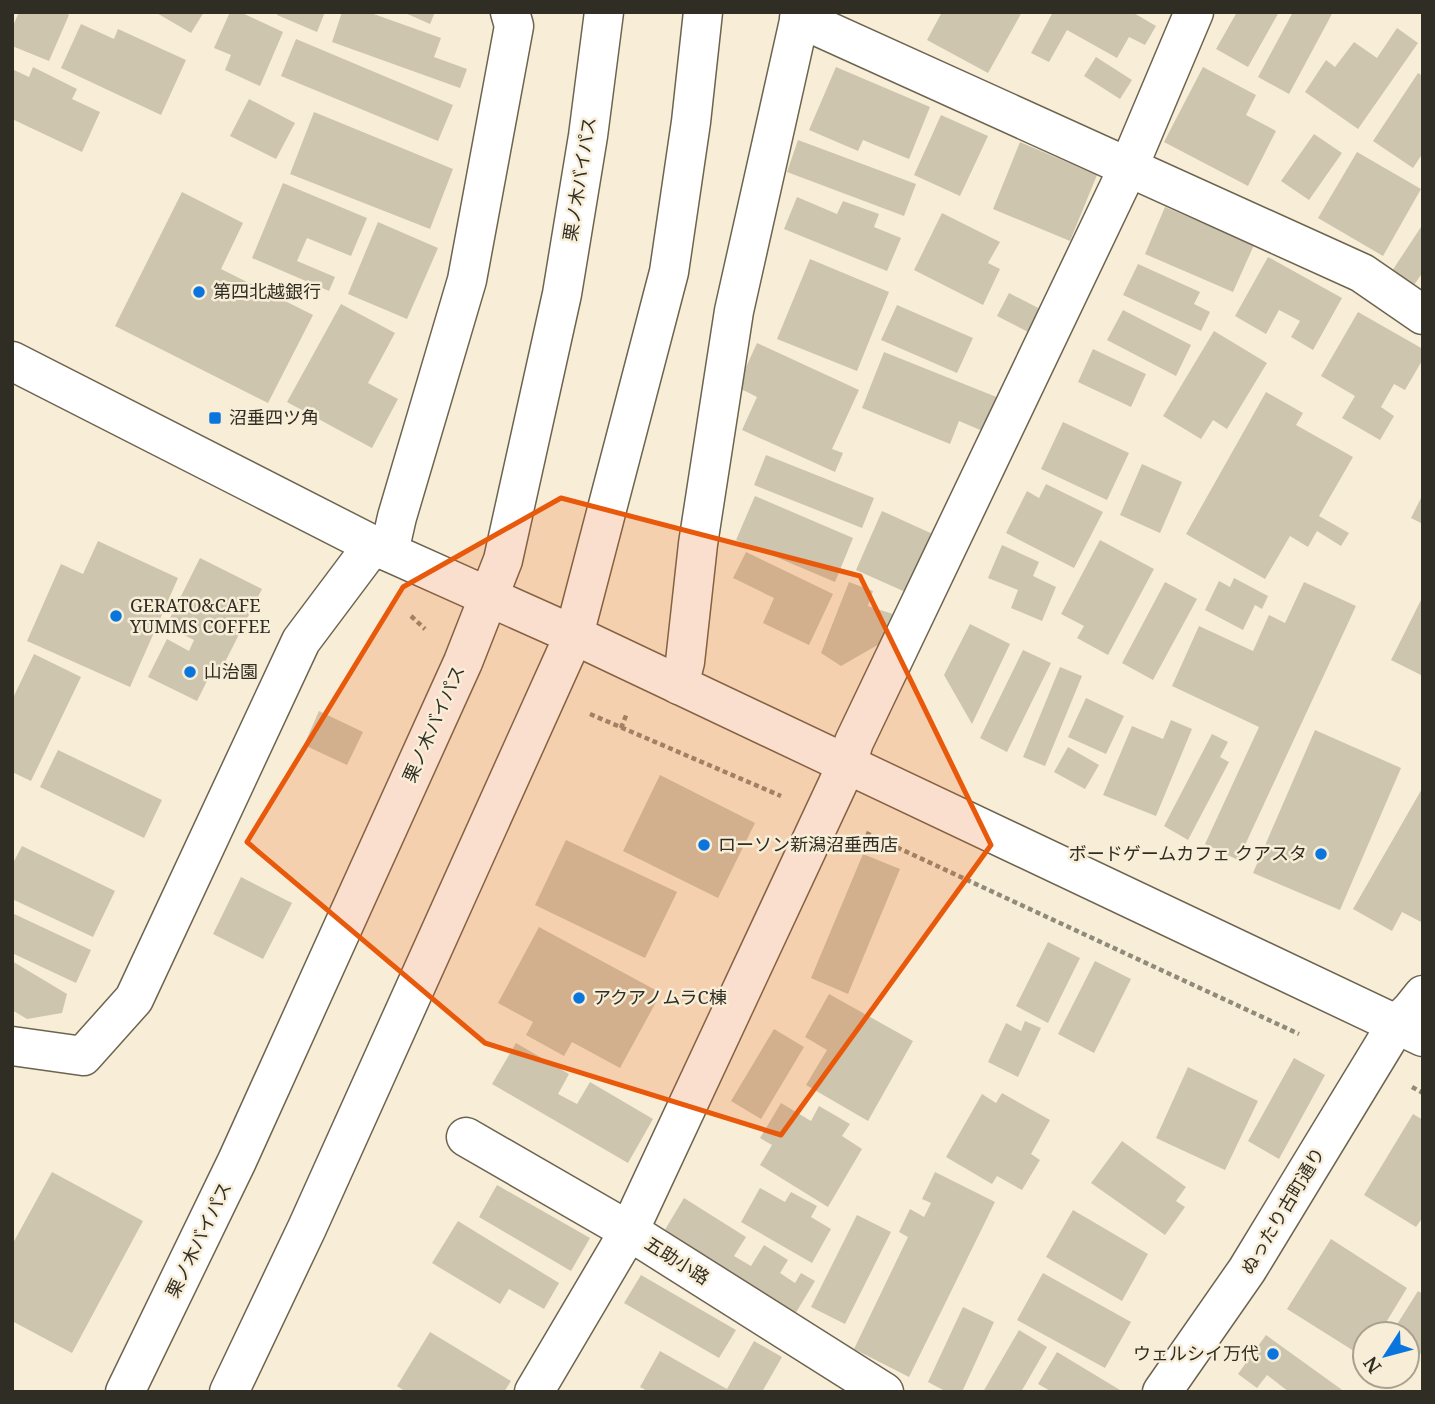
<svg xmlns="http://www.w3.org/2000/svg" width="1435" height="1404" viewBox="0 0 1435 1404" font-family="'Noto Serif','Noto Sans JP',serif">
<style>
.building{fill:#cec5ae}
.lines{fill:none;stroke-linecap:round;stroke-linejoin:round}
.street-casing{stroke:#6d6450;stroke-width:41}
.secondary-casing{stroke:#6d6450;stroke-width:41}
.path{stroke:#908a7a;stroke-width:4.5;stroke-dasharray:5 3.5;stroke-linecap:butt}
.street{stroke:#fff;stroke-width:38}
.secondary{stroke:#fff;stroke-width:38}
.marked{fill:#e8590c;fill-opacity:0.2;stroke:#e8590c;stroke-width:5;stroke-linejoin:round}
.poi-dot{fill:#0975dd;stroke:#f8eed7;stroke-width:2.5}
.labels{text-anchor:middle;stroke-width:5;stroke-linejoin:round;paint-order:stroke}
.street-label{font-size:18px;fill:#302d24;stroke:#f8eed7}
.poi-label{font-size:18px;fill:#302d24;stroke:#f8eed7;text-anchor:start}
</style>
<rect width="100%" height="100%" fill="#f8eed7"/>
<!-- building -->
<path class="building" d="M19,12h45l5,3 -20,46 -37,-15v-18z
M155,12h49l-13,21z
M230,12h10l43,20 -23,54 -35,-16 6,-15 -17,-7z
M278,12h47l-8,20 -40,-17z
M342,12h26l73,26 -7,19 33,12 -7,19 -128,-46z
M403,12h32l-5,12z
M942,12h80l-34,61 -61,-33z
M1053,12h79l24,14 -11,19 -16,-8 -12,21 -50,-28 -18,32 -18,-9z
M1237,12h42l-31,55 -32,-18z
M1293,12h40l-44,82 -31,-17z
M81,24l33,15 4,-10 68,31 -25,55 -100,-47z
M1397,28l21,15 -60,86 -53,-37 21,-32 9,7 19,-25 23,16z
M296,39l157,66 -15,36 -157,-65z
M1096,57l36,23 -12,19 -36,-23z
M33,67l44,22 -5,10 28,13 -18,40 -70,-33v-50l17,8z
M836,67l94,40 -21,52 -46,-19 -5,11 -49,-21z
M1203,67l53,28 -10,20 30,16 -28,55 -84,-44z
M1418,73l5,3v77l-10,15 -40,-27z
M249,99l46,24 -19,36 -46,-23z
M314,112l139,57 -23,60 -140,-55z
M941,115l47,21 -28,60 -46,-21z
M1314,134l28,19 -33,47 -28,-19z
M798,140l118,44 -12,32 -117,-44z
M1020,142l77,33 -27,66 -77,-32z
M1357,152l64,37 -38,67 -65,-38z
M283,183l84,35 -16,38 -44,-18 -10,23 38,16 -6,14 -77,-33z
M182,192l61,31 -22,46 92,46 -45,88 -153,-77z
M797,197l40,17 6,-13 36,13 -5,13 27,11 -14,33 -103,-42z
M1165,207l89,38 -21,47 -88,-38z
M942,213l58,29 -12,21 12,6 -17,36 -69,-35z
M378,222l60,26 -31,71 -59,-25z
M1423,224v48l-9,13 -22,-14z
M1268,257l74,41 -29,52 -22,-13 9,-16 -21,-11 -13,24 -31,-18z
M810,259l79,33 -32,79 -80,-32z
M1138,264l62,28 -6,12 16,8 -9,19 -78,-36z
M1009,293l35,18 -12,23 -35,-18z
M341,304l54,29 -27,50 30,16 -26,49 -85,-46z
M897,305l76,33 -16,35 -76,-33z
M1123,310l68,35 -15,31 -69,-36z
M1358,312l65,37v10l-18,31 -11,-6 -13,23 13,9 -14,24 -38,-22 13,-22 -34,-20z
M1214,331l53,32 -40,66 -14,-9 -12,19 -38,-23z
M757,343l102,47 -27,59 11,4 -8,19 -93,-42 15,-33 -20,-10z
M1093,349l53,25 -15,33 -53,-25z
M884,352l115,46 -14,34 -26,-11 -9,23 -88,-36z
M1266,392l37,21 -7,12 57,32 -34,59 30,17 -8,13 -24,-15 -9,16 -18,-11 -25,43 -79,-45z
M1063,422l66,31 -22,47 -66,-31z
M766,455l108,43 -12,30 -108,-43z
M1142,464l40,18 -22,51 -40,-18z
M1046,484l57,28 -29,56 -68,-35 21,-42 12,7z
M1423,494v30l-12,-6z
M755,496l98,42 -18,44 -99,-42z
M882,511l53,24 -25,59 -54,-24z
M1100,540l54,29 -46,86 -31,-17 7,-12 -23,-12z
M98,541l80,37 -48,109 -103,-46 34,-77 22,10z
M1002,545l37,17 -6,14 23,11 -14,34 -31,-13 7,-18 -30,-12z
M746,552l87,42 -24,51 -46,-22 11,-25 -41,-20z
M200,558l62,31 -41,81 -7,-3 -17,34 -49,-24 19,-38 22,12 5,-11 -28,-14z
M1234,578l34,18 -6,13 -7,-4 -12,25 -38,-20 14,-29 11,6z
M849,582l24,9 -5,15 28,9 -8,24 -47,27 -20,-13z
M1165,582l32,17 -44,81 -31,-17z
M1304,582l52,24 -118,254 -33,-16 54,-117 -87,-41 27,-60 54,25 16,-36 16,8z
M1423,596v80l-32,-16z
M970,624l40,20 -38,80 -28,-49z
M1023,650l28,13 -44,89 -27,-14z
M34,654l47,23 -50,104 -19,-9v-72z
M1060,667l22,9 -37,90 -22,-9z
M1086,698l38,18 -18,38 -38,-17z
M319,711l44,21 -16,33 -43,-20z
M1171,720l21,9 -36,87 -53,-21 29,-69 31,13z
M1315,730l86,38 -61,142 -87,-37z
M1212,734l16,8 -8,15 9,5 -41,78 -24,-14z
M1068,747l31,18 -14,24 -31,-17z
M58,750l104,50 -18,38 -104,-51z
M660,775l95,48 -37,75 -95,-47z
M1423,787v136l-21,-11 -10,19 -39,-22z
M566,840l111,52 -32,66 -110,-53z
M22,846l93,45 -22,46 -81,-38v-34z
M863,854l37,15 -52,125 -37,-16z
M241,877l51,26 -29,56 -50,-25z
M12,913l79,37 -15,33 -64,-30z
M539,927l122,66 -41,75 -48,-26 -8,14 -38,-21 7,-13 -35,-19z
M1048,942l32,16 -32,65 -32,-17z
M12,961l55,33 -5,19 -35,6 -15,-9z
M1095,961l36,18 -37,74 -36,-19z
M829,994l84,47 -45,80 -62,-36 21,-35 -22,-13z
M1025,1021l16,7 -23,49 -30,-15 18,-39 15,8z
M774,1029l30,18 -43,72 -30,-18z
M516,1043l53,31 -11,20 19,10 13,-22 63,37 -25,44 -136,-79z
M1294,1058l31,17 -46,84 -31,-18z
M1188,1067l70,34 -33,69 -69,-32z
M1002,1093l48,27 -19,34 9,6 -18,30 -25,-14 -5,8 -46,-27 36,-63 14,9z
M781,1103l30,18 8,-15 31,18 -8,12 20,13 -34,58 -68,-42 12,-20 -12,-7z
M1413,1114l10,6v97l-7,10 -52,-32z
M1122,1141l64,46 -10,14 9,6 -20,28 -74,-52z
M52,1172l91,49 -71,132 -60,-32v-76z
M935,1172l60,30 -86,175 -55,-28 54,-112 -9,-5 11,-23 14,8 7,-14 -9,-4z
M497,1185l93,53 -19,33 -92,-54z
M760,1188l25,14 6,-10 26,14 -6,11 20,12 -19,34 -71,-41z
M684,1198l62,39 -12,19 17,10 13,-21 24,15 -8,13 15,10 6,-10 14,8 -20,33 -132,-81z
M1073,1210l75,44 -26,47 -76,-44z
M857,1215l34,17 -46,92 -34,-17z
M458,1221l101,62 -15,26 -35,-20 -9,15 -68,-41z
M1331,1239l76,49 -28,46h-14v24l-78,-49z
M1043,1273l88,49 -26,46 -88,-48z
M641,1275l95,55 -17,28 -95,-55z
M1418,1291l5,3v61l-16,-10v-11h-16z
M963,1307l31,15 -32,70h-15l-19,-10z
M1019,1330l28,17 -26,45h-38z
M430,1332l81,49 -7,11h-98l-9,-6z
M1266,1335l79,57h-56l-22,-17 -10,13 -19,-14z
M754,1341l28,16 -20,35h-113l-9,-5 20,-36 67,38z
M1057,1352l63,38 -1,2h-67l-14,-8z"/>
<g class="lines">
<defs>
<path id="street" d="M799,18l563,255 61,42
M389,552l8,-35 70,-237 47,-254 -4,-14
M679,685l6,-23 13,-118 36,-233 67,-299
M12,1046l71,10 51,-57 167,-358 72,-96
M466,1137l163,94 255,161
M534,1392l95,-161 218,-467 7,-22 275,-576 65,-154
M1162,1392l85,-122 149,-245 15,-15 12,-15"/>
<path id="secondary" d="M12,361l361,184 201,90 849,402
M125,1392l112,-231 226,-499 40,-102 59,-266 26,-158 16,-124
M229,1392l78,-164 267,-593 95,-363 22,-150 12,-110"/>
</defs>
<!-- street casing -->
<use href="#street" class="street-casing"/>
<!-- secondary casing -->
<use href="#secondary" class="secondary-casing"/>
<!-- path -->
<path class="path" d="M411,616l14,13
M590,714l191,82
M621,728l6,-15
M866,833l433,201
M1412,1087l11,6"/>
<!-- street -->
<use href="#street" class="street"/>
<!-- secondary -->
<use href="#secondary" class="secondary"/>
</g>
<!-- marked area -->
<path class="marked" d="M561,498l299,78 131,269 -210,290 -296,-92 -238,-201 156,-255z"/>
<!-- markers -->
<g class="poi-dot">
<circle cx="199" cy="292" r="7"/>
<rect x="208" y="411" width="14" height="14" rx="3.5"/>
<circle cx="116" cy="616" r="7"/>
<circle cx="190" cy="672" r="7"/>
<circle cx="704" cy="845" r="7"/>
<circle cx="1321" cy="854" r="7"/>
<circle cx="579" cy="998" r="7"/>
<circle cx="1273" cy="1354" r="7"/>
</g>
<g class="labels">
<!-- street labels -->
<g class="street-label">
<text transform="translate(580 179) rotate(-81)" y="6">栗ノ木バイパス</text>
<text transform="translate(434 724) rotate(-66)" y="6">栗ノ木バイパス</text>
<text transform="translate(1283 1211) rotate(-59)" y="6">ぬったり古町通り</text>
<text transform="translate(199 1240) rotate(-64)" y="6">栗ノ木バイパス</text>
<text transform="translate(677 1261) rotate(32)" y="6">五助小路</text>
</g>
<!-- poi labels -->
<g class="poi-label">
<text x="213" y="298">第四北越銀行</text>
<text x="229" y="424">沼垂四ツ角</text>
<text x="130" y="612">GERATO&amp;CAFE<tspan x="130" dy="21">YUMMS COFFEE</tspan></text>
<text x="204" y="678">山治園</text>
<text x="718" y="851">ローソン新潟沼垂西店</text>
<text x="1307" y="860" text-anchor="end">ボードゲームカフェ クアスタ</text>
<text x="593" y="1004">アクアノムラC棟</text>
<text x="1259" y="1360" text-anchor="end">ウェルシイ万代</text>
</g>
</g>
<!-- border -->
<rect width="1435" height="1404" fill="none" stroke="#302d24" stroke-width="28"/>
<!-- north arrow -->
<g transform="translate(1386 1355) rotate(234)"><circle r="33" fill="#f8eed7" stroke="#a8a18f" stroke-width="2"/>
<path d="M0-5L12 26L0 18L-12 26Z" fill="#0975dd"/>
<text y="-10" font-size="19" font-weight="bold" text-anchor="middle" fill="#302d24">N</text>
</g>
</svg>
